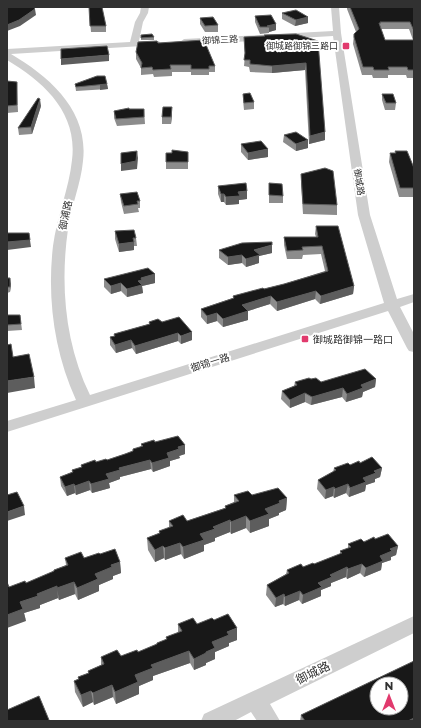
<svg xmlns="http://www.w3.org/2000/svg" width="421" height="728" viewBox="0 0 421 728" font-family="Montserrat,'Noto Sans SC',sans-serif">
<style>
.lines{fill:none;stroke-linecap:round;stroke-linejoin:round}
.minor{fill:#cecece;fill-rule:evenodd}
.wall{fill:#8c8c8c;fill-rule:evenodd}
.shaded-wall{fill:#5d5d5d}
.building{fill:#181818;stroke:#5d5d5d;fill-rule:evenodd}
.poi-dot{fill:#e13a6d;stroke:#fff;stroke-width:1.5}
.labels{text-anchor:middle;stroke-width:4;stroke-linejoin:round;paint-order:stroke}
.far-street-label{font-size:9px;fill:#313131;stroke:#fff}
.far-poi-label{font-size:9px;fill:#313131;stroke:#fff;text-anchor:end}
.street-label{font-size:10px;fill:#313131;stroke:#fff}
.poi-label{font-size:10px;fill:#313131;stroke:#fff;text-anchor:start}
.near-street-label{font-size:12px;fill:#313131;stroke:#fff}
</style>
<rect width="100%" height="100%" fill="#fff"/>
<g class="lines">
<!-- minor -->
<path class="minor" d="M141,7h8l-1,6 -5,9 -4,19h20l1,2 -1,2 -148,9c39,23 78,57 72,107 -2,23 -12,45 -15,68 -8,56 -3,115 22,166l294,-92 -26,-88 -25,-179 -149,9 -4,-3 4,-3 149,-8 -2,-24h8l2,26 29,182 27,84 17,-5v8l-14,5 14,27v18l-5,-1 -2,-3 -19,-37 -381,121v-11l69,-21c-22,-48 -29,-102 -23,-154 4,-30 16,-57 19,-86 6,-47 -28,-78 -65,-100v-11l123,-7 5,-20 5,-9z
M414,616v17l-144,71 10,17h-23l-6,-9 -17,9h-33l3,-7z"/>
</g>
<!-- wall -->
<path class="wall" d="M89,7l13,1 4,18v6h-15z
M347,7h67v71h-7l-1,-3h-18v3h-15l-1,-3h-10l-9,-31 1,-10 2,-2 -9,-23zM381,29h28l4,11h-28z
M282,13l26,4v6l-13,3 -13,-7z
M255,16l21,8v6l-7,2v1l-9,1 -5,-12z
M200,18l18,7v7h-13l-5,-8z
M264,35l54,6 7,99 -16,4 -4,-74 -33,3 -22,-1 -1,-5 -5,-1 1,-11 -1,-18 20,-1z
M154,37v3h-13v-2z
M158,43l57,23v6h-6v3h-18v-3h-19v4l-18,1 -1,-3 -12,1v-7l-5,-9v-7z
M7,81l10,1v7l1,23 -11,1z
M75,84h32l1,5 -32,2z
M243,94l11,8v7l-10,1 -1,-10z
M382,94l14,9 -1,7h-10l-3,-10z
M41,106l-9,28 -13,1 -1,-7z
M129,109h15l1,15 -28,2 -3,-8v-7z
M172,114l-1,10h-9v-7z
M284,135l24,5v8l-12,3 -13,-9z
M241,144l27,13 -20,3 -7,-8z
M395,151l19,17v29h-15l-10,-35 1,-9h5z
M188,152v17h-22v-16z
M301,174l36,31v10l-34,-1 -2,-30z
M269,183l14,13v7h-14z
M218,186l29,13 -8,1v4l-13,1 -2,-3h-3l-3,-8z
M120,194l20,7v7h-2l1,4 -15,2 -3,-12z
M316,226l38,60 -1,8 -33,10 -5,-5 -38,12 -7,-7 -22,7v9l-25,7 -6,-6 -10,3 -6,-7v-8l32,-11v-2l51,-12 41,-13 -4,-17 -18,1 -1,4h-15l-3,-14v-8h32l-1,-3z
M115,231l21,7 1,8h-3v4l-15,2 -4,-13z
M219,250l53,3 -13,3v7l-13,4 -4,-4 -14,2 -9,-7z
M155,274v9l-13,3 1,7 -16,4 -6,-6 -10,3 -7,-7v-8z
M7,278l4,6 -1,8 -3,1z
M7,315h13l2,15 -15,1z
M158,319l34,21 -11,4 -3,-3 -42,13 -4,-6 -16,5 -6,-8v-8l4,-1v-2l35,-10v-2z
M311,379l10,3 55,-3 -1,8 -12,5 -1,5 -16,5 -4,-5 -31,8 -6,-3 -15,6 -9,-9 1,-8 12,-5 1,-4z
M155,442l30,3v9l-6,2 1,2 -10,3v5l-17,6 -2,-3 -31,8v2l-11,4 1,5 -18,5 -2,-3 -14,5 -1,-2 -8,3 -6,-10 -1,-9 12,-5v-2l9,-3v-2l26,-5 18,-6 8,-3v-2l8,-2v-3z
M360,463l22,5 -2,9 -5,2v3l-9,3 -1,6 -16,6 -3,-4 -12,5 -1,-2 -8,3 -8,-10 1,-9 15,-8 1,-4z
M234,495h18l35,3 -1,12 -7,3v2l-10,4v7l-19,7 -4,-5 -15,6 -1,-2 -15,6v3l-11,4v6l-20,8 -3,-5 -16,6 -1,-2 -9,4 -7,-12 -1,-12 12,-5v-2l10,-3v-7h18l38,-13v-2l9,-4z
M375,539l23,7 -2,9 -5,2v3l-9,3 -1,7 -17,7 -4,-4 -13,6 -1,-2 -15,6v3l-10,4v6l-19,8 -3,-4 -14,6 -2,-2 -8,3 -9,-12 1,-10 19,-11 1,-4 27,-6 26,-10v-3l8,-3v-4z
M100,554l20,8 1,11 -8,3v3l-14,6v6l-21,9 -3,-6 -16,6 -1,-2 -18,7v3l-16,5 2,8 -17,-34 17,-4 28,-11v-2l12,-5 -1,-7h19z
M214,620l23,20 -8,3v3l-14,6v7l-9,4v2l-12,5 -4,-7 -37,13v4l-14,6v8l-23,10 -3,-7 -19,8 -1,-3 -10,5 -8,-15 -1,-11 4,-2v-2l10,-4v-2l13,-6v-8l20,-1 17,-4 19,-7v-2l9,-3v-3l12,-4v-9h19z
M414,661v60h-114l1,-6z"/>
<!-- shaded-wall -->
<path class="shaded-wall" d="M35,9l1,6 -16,11 -13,5v-6z
M308,17v6l-13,3 1,-6z
M276,24v6l-7,2v-5l-2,-1z
M109,55v6l-48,4v-6z
M306,63l-1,7 -33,3v-7z
M107,84l1,5 -8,1v-5z
M40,99l1,7 -9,28 -1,-7z
M172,107v7l-1,10v-7z
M325,132v8l-16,4 1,-8z
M308,140v8l-12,3v-7z
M268,149v8l-20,3v-7z
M137,151l1,7 -1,11 -16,2v-7z
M247,191v8l-8,1v4l-13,1v-8l12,-5z
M221,194h3v8h-3z
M29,233l2,14 -24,3v-8z
M134,242v8l-15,2v-8z
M272,245v8l-13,3v7l-13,4v-8l8,-9z
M242,255v8l-14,2v-8z
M155,274v9l-13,3 1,7 -16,4v-8l14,-11z
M10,278l1,6 -1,8z
M121,283v8l-10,3v-8z
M354,286l-1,8 -33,10 1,-8z
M316,291l-1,8 -38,12v-9z
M271,296l-1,8 -22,7v9l-25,7v-8l19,-14z
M217,313v8l-10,3v-8z
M192,332v8l-11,4v-8z
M178,333v8l-42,13 -1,-8z
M131,340l1,8 -16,5 -1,-8z
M34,377l1,11 -28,5v-12z
M376,379l-1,8 -12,5 -1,5 -16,5 1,-8 14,-9z
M343,388l-1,9 -31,8 1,-8z
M305,393v9l-15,6v-8z
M185,445v9l-6,2 1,2 -10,3v5l-17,6 -1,-9 15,-10 11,-6z
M150,460l1,9 -31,8v2l-11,4 1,5 -18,5 -1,-9 15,-10 13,-6z
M382,468l-2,9 -5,2v3l-9,3 -1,6 -16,6 1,-9 13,-10 11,-7z
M89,481l1,9 -14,5 -1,-9z
M74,484l1,9 -8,3 -2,-9z
M348,484l-2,9 -12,5 1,-9z
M334,487l-1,9 -8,3 1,-9z
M287,498l-1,12 -7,3v2l-10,4v7l-19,7v-12l15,-12 14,-8z
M24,506l1,9 -18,6v-9z
M246,516v12l-15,6v-12z
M230,520v12l-15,6v3l-11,4v6l-20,8 -1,-12 17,-13 13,-7z
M180,543l1,11 -16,6v-12z
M163,546l1,12 -9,4v-12z
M398,546l-2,9 -5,2v3l-9,3 -1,7 -17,7 2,-9 14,-12 10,-7z
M120,562l1,11 -8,3v3l-14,6v6l-21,9 -1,-12 18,-14 16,-9z
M362,564l-2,9 -13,6 1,-10z
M347,567l-1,10 -15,6v3l-10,4v6l-19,8 1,-9 15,-12 12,-8z
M74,582l1,12 -16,6 -2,-12z
M57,586l1,12 -18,7v3l-16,5 2,8 -19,7v-13l13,-13 17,-8z
M300,591l-1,9 -14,6v-9z
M284,594l-1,10 -8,3 1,-9z
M237,628v12l-8,3v3l-14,6v7l-9,4v2l-12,5v-11l12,-7 6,-10 15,-10z
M189,651l1,12 -37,13v4l-14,6v8l-23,10 -1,-12 20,-17 16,-10z
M112,685l1,12 -19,8 -1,-12z
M91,691l2,11 -10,5 -2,-12z
M414,718v3h-6z"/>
<!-- building -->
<path class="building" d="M7,7h26l2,2 -16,11 -12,5z
M89,7h13l4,19h-16z
M350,7h64v24l-4,-9h-30l1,1h-2l6,17h29v30h-6l-1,-3h-19l1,3h-15l-1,-3h-10l-9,-30v-3l5,-5z
M296,10l12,7 -12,3 -14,-7z
M271,15l5,9 -9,2 2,1h-9l-5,-11z
M213,17l5,8 -13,1 -5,-8z
M152,34l2,3 -13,1v-3z
M296,34l22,7 7,91 -15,4 -4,-73 -34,3 -22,-2v-4h-6l1,-7 -1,-16 21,-1 -1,-1z
M204,40l11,26h-6v3h-18v-4h-21l1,4 -18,1 -1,-3 -11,1 1,-5 -6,-11 2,-10 19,-1 1,2z
M107,46l2,9 -48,4v-10z
M97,76h8l2,8 -31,3 -1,-3z
M7,81l10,1v23l-10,1z
M250,93l4,9 -10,1 -1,-9z
M382,94h11l3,9h-10z
M38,98l2,1 -9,28 -13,1z
M163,107h9l-1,10h-9z
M129,108v1h15v8l-28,2 -2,-8z
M296,132l12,8 -12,4 -12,-9z
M261,141l7,8 -20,4 -7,-9z
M172,150l16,2v10h-22v-9h6z
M137,151l-1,10 -15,3v-11z
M395,151h12l7,17v20h-14l-10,-35h6z
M325,168l8,3 4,34 -34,-1 -2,-30z
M246,183l1,8 -9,1 2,4 -14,1 -2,-3h-3l-3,-8z
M269,183l13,1 1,12 -14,-1z
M137,192l3,9h-3l1,3 -14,2 -4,-12z
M316,226h22l16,60 -33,10 -5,-5 -39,11 -6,-6 -29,9 6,6 -25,8 -6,-6 -10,3 -6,-7 33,-11 -1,-2 30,-8 1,1 20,-5 44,-13 -6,-25 -20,1 1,3 -16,1 -3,-14h34z
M134,230l2,8h-3l1,4 -15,2 -4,-13z
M7,233h22l1,7 -23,2z
M272,242v3l-18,5 6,5 -14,4 -4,-4 -14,2 -9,-7 23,-7z
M148,268l7,6 -14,4 1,2 -4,1 4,4 -15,4 -6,-6 -10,3 -7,-7z
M7,278h3v9h-3z
M7,315h13l1,9 -14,1z
M179,317l13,15 -11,4 -3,-3 -43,13 -4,-6 -16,5 -5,-8 5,-1 -1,-2 36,-10 -1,-2 9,-3 4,3z
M11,344l2,13 16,-3 5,23 -27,4v-36z
M365,369l11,10 -15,6 2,3 -16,6 -4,-6 -31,9 -7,-4 -15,7 -8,-9 15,-6 -2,-3 14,-4 2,1 5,-1 5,4z
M178,436l7,9 -7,2 1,2 -12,4 2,5 -17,5 -2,-3 -31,8 1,2 -14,4 3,5 -18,5 -2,-3 -14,5 -1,-2 -9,3 -5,-10 13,-5 -1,-2 10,-3 -1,-2 14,-5 1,2 10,-3 1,1 18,-6 8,-3v-2l10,-3 -2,-2 13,-4 1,2z
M372,457l10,11 -8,3 2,2 -13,5 3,4 -16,6 -2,-4 -13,5 -1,-2 -8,3 -8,-10 18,-10 -2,-2 14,-5 2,2 9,-4 1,2z
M278,488l9,10 -8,3 1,2 -15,6 4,5 -19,7 -4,-5 -15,6 -1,-2 -17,7 2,2 -15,5 4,6 -21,7 -3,-4 -15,5 -2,-2 -8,4 -8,-12 13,-5 -1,-2 14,-5 -4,-5 14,-6 4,6 39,-13 -1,-2 14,-5 -5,-6 14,-4 4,4z
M17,492l7,14 -17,6v-17z
M388,534l10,12 -8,3 2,2 -12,5 3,5 -17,7 -4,-4 -14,5 -1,-2 -17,8 2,2 -14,6 4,4 -19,8 -3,-4 -15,6 -1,-3 -8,4 -9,-13 22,-12 -2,-3 14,-6 2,3 10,-4 1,1 28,-11 -2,-2 11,-4 -3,-3 13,-5 3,3 10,-5 1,2z
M115,549l5,13 -9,3 1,2 -17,7 3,5 -21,9 -3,-6 -17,6v-2l-20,8 1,2 -18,6 3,7 -16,6v-33l2,5 16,-6 1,2 28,-12v-1l14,-5 -3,-7 16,-6 3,6 15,-5 1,1z
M228,614l9,14 -10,4 2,3 -17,7 3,6 -9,4v1l-12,6 -5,-8 -38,14 2,3 -18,7 3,7 -23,10 -3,-7 -19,8 -2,-2 -10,4 -7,-14 5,-2 -1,-2 11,-4 -1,-2 16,-7 -3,-7 16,-7 4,6 16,-6 1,2 19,-8v-1l10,-4 -1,-2 16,-6 -4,-7 15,-6 4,6 15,-6 2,2z
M414,661v57l-6,3h-103l-4,-6zM377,684h24v24h-24z
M39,696l10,24 -2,1h-40v-11z"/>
<!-- markers -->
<g class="poi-dot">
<rect x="342" y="42" width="8" height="8" rx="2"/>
<rect x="301" y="335" width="8" height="8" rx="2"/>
</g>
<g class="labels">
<!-- far-street labels -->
<g class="far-street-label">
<text transform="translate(220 40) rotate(-3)" y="3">御锦三路</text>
<text transform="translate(359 182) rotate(81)" y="3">御城路</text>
</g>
<!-- far-poi labels -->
<g class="far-poi-label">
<text x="338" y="49">御城路御锦三路口</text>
</g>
<!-- street labels -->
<g class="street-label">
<text transform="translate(65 215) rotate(-78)" y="4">御浦路</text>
<text transform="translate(210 362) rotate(-17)" y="4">御锦一路</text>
</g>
<!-- poi labels -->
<g class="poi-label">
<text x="313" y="343">御城路御锦一路口</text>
</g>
<!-- near-street labels -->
<g class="near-street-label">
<text transform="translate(313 673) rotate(-26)" y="4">御城路</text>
</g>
</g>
<!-- border -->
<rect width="421" height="728" fill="none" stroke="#313131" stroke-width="16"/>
<!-- north arrow -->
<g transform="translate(389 696)"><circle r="19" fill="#ffffff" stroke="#adadad"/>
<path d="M0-3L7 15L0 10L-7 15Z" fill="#e13a6d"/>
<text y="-6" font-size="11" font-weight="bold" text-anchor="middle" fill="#313131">N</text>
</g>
</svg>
